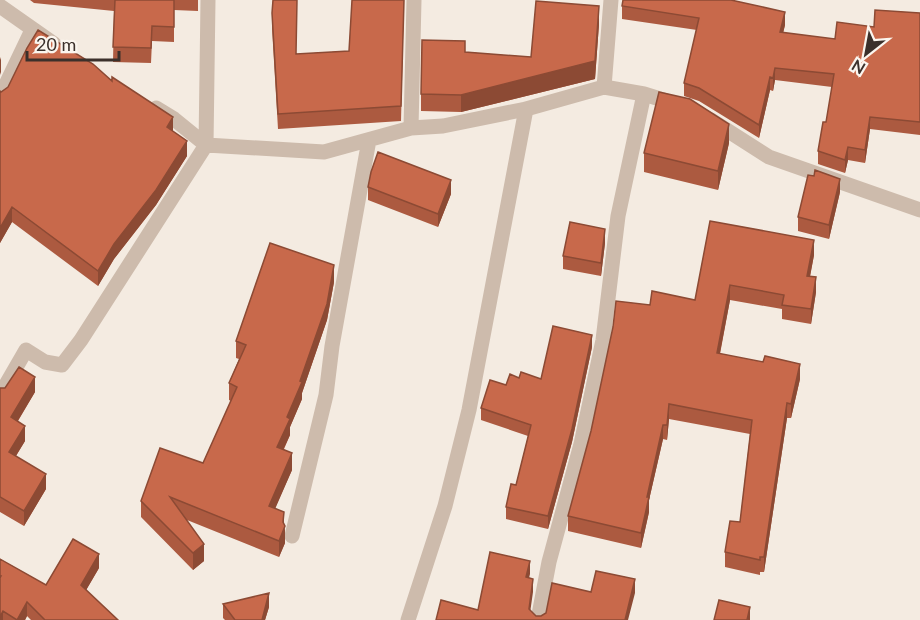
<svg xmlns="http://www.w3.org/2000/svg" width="920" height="620" viewBox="0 0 920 620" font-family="Lato,sans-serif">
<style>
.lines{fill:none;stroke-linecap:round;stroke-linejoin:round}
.street{stroke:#cdbbac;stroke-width:15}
.wall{fill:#ac5a40}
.shaded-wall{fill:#8c4a34}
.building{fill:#c8694b;stroke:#8c4a34;stroke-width:1.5}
</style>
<rect width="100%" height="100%" fill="#f4ebe1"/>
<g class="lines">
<!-- street -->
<path class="street" d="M0,6l54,38
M604,87l7,-87
M0,97l32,-67
M156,108l18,11 32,26 118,7 87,-24 32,-2 83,-17 78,-22 40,7 32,10
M711,120l58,37 151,53
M411,128l3,-128
M0,395l26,-45 19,12 17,3 19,-25 125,-195 2,-145
M292,536l34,-141 6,-49 37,-206
M408,620l37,-114 24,-96 57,-301
M538,620l11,-58 32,-118 22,-104 15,-124 26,-122"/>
</g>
<!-- wall -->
<path class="wall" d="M30,0h168v11l-24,-1v32l-22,-1 -1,22 -38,-1 1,-51 -80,-8z
M273,0l23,54 53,-3 55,-51 -3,121 -123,8 -6,-101z
M622,6l163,19 -2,8 52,6 85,-26v122l-50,-6 -5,34 -17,-3 -3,13 -27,-9v-13l8,-29 6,-35 -57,-7 -2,11 -3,-1 -11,48 -60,-37 -15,-5v-13l13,-53 -75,-11z
M599,24l-4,55 -134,33 -40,-1v-17l44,-42 66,5z
M0,91l173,40 14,25 -31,49 -42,54 -16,27 -86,-64 -12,21z
M729,143l-11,47 -74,-18v-19z
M368,187l83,7 -13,33 -70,-27z
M840,192l-11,47 -31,-8v-14z
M710,221l104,34 -4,22 6,15 -5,32 -29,-5v-10l-52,-9 -10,54 80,25 -9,39h-4l-23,154h-4v3l-35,-8v-15l15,-30 10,-88 -81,-15 -2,21 -4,-1 -14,61v12l-8,36 -73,-17v-15l82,-211 45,-5z
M605,243l-4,33 -38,-7v-13z
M334,282l-7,38 -25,73v6l-12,28v8l-6,14 8,21 -17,38 9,16 1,19 -6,14 -92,-37 17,41 -11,9 -52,-53v-16l62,-38 28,-62 -2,-1v-17l10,-24 -3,-1v-17z
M592,347l-20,95 -24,87 -42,-10v-12l10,-22 12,-49 -47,-16v-12l25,-23 13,-7 22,1z
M0,388l35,4 -17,29 7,20 -9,15 30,33 -22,37 -24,-14z
M0,559l46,26 53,-17 -13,22 32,30h-87l-4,-4 -2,4h-25z
M223,604l46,3 -4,13h-40l-2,-2z"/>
<!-- shaded-wall -->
<path class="shaded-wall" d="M599,6v18l-4,55 -134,33v-17l134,-34z
M785,12v13l-5,20v-13z
M1,57v15l-1,3v-15z
M775,68v12l-2,11v-13z
M770,77v13l-11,48v-13z
M173,117v15l-6,-5z
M870,117v12l-5,34v-13z
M729,124v19l-11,47v-19z
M187,141v15l-31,49 -42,54 -16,27v-15l16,-27z
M848,147v13l-3,13v-13z
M840,179v13l-11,47v-14z
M451,180v14l-13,33v-13z
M12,207v15l-12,21v-15z
M605,229v14l-4,33v-13z
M814,240v15l-7,36v-15z
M334,265v17l-7,38 -25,73v6l-12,28v8l-13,28v-16l10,-30 13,-36z
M816,277v15l-5,32v-15z
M730,285v15l-13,68v-15z
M592,335v12l-20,95 -24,87v-13z
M800,364v15l-9,39v-14z
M35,377v15l-24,40v-15z
M787,403v15l-23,154v-15z
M669,404v15l-2,21v-15z
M663,425v14l-14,61v12l-8,36v-15l6,-36z
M25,426v15l-16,26v-15z
M292,453v17l-23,53v-17z
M46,474v15l-22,37v-15z
M284,512v18l1,-4v17l-6,14v-16z
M204,544v17l-11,9v-17z
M99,554v14l-18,31v-14z
M530,561v13l-4,16v-13z
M533,579v13l-4,28v-11z
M635,579v14l-7,27h-3z
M269,593v14l-4,13h-3z
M27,602v14l-2,4h-8z
M750,607v13h-3z
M3,611v9h-3v-3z"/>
<!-- building -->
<path class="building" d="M115,0h59v27l-22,-1 -1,22 -38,-1z
M273,0h24l-1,54 53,-3 3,-51h52l-3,106 -123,8 -6,-101z
M623,0h108l54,12 -5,20 55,7 2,-17 37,5 1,-17 45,3v109l-50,-5 -5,33 -17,-3 -3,13 -27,-9 5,-29h3l8,-48 -59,-6 -2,10 -3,-1 -11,48 -60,-37 -15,-5 15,-65 -77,-12z
M536,1l63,5 -4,55 -134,34 -40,-1 1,-54 43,1v11l66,5z
M38,30l55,34 19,17v-4l61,40 -6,10 20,14 -31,49 -42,54 -16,27 -86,-64 -12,21v-137l1,1 7,-5 19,-39z
M659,92l31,7 39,25 -11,47 -74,-18z
M378,152l73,28 -13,34 -70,-27 3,-15z
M815,170l25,9 -11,46 -31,-8 10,-42 6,1z
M710,221l104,19 -7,36 9,1 -5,32 -29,-4 2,-10 -54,-10 -13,68 46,9 2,-6 35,8 -9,40 -4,-1 -23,154h-4v3l-35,-8 5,-31 10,1 12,-102 -83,-16 -2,21h-4l-16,72h2l-8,36 -73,-17 23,-85 22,-104 3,-26 34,4 2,-14 43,9z
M570,222l35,7 -4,34 -38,-7z
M270,243l64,22 -7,39 -27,77 2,1 -15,35 3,2 -13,28 15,6 -23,53 15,6 -1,10 2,4 -6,15 -109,-44 34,47 -11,9 -52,-52 19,-53 43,15 34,-76 -8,-4 17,-38 -10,-4z
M553,326l39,9 -20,94 -24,87 -42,-9 5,-23 5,1 15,-60 -50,-17 9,-28 16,5 4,-11 9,4 2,-6 20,7z
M19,367l16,10 -24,40 14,9 -16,26 37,22 -22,37 -24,-14v-109h5z
M73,539l26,15 -18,31 37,35h-73l-18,-18 -10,18 -14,-9 -3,6v-39l1,-2h-1v-17l46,26z
M490,552l40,9 -4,16 7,2 -4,30 7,7h5l5,-3 6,-30 39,9 5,-21 39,8 -10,41h-189l5,-20 37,10z
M269,593l-7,27h-27l-12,-16z
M719,600l31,7 -3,13h-33z"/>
<!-- north arrow -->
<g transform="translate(866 54) rotate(211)" stroke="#fbf5ee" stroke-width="4.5" paint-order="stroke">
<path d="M0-4.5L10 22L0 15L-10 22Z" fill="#3b302b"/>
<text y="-9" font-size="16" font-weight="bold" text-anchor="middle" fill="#3b302b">N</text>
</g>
<!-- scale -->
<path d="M27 51v9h92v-9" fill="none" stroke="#3b302b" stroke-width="3"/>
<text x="36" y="51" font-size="18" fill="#3b302b" stroke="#fbf5ee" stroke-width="4.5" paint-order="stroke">20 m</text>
</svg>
